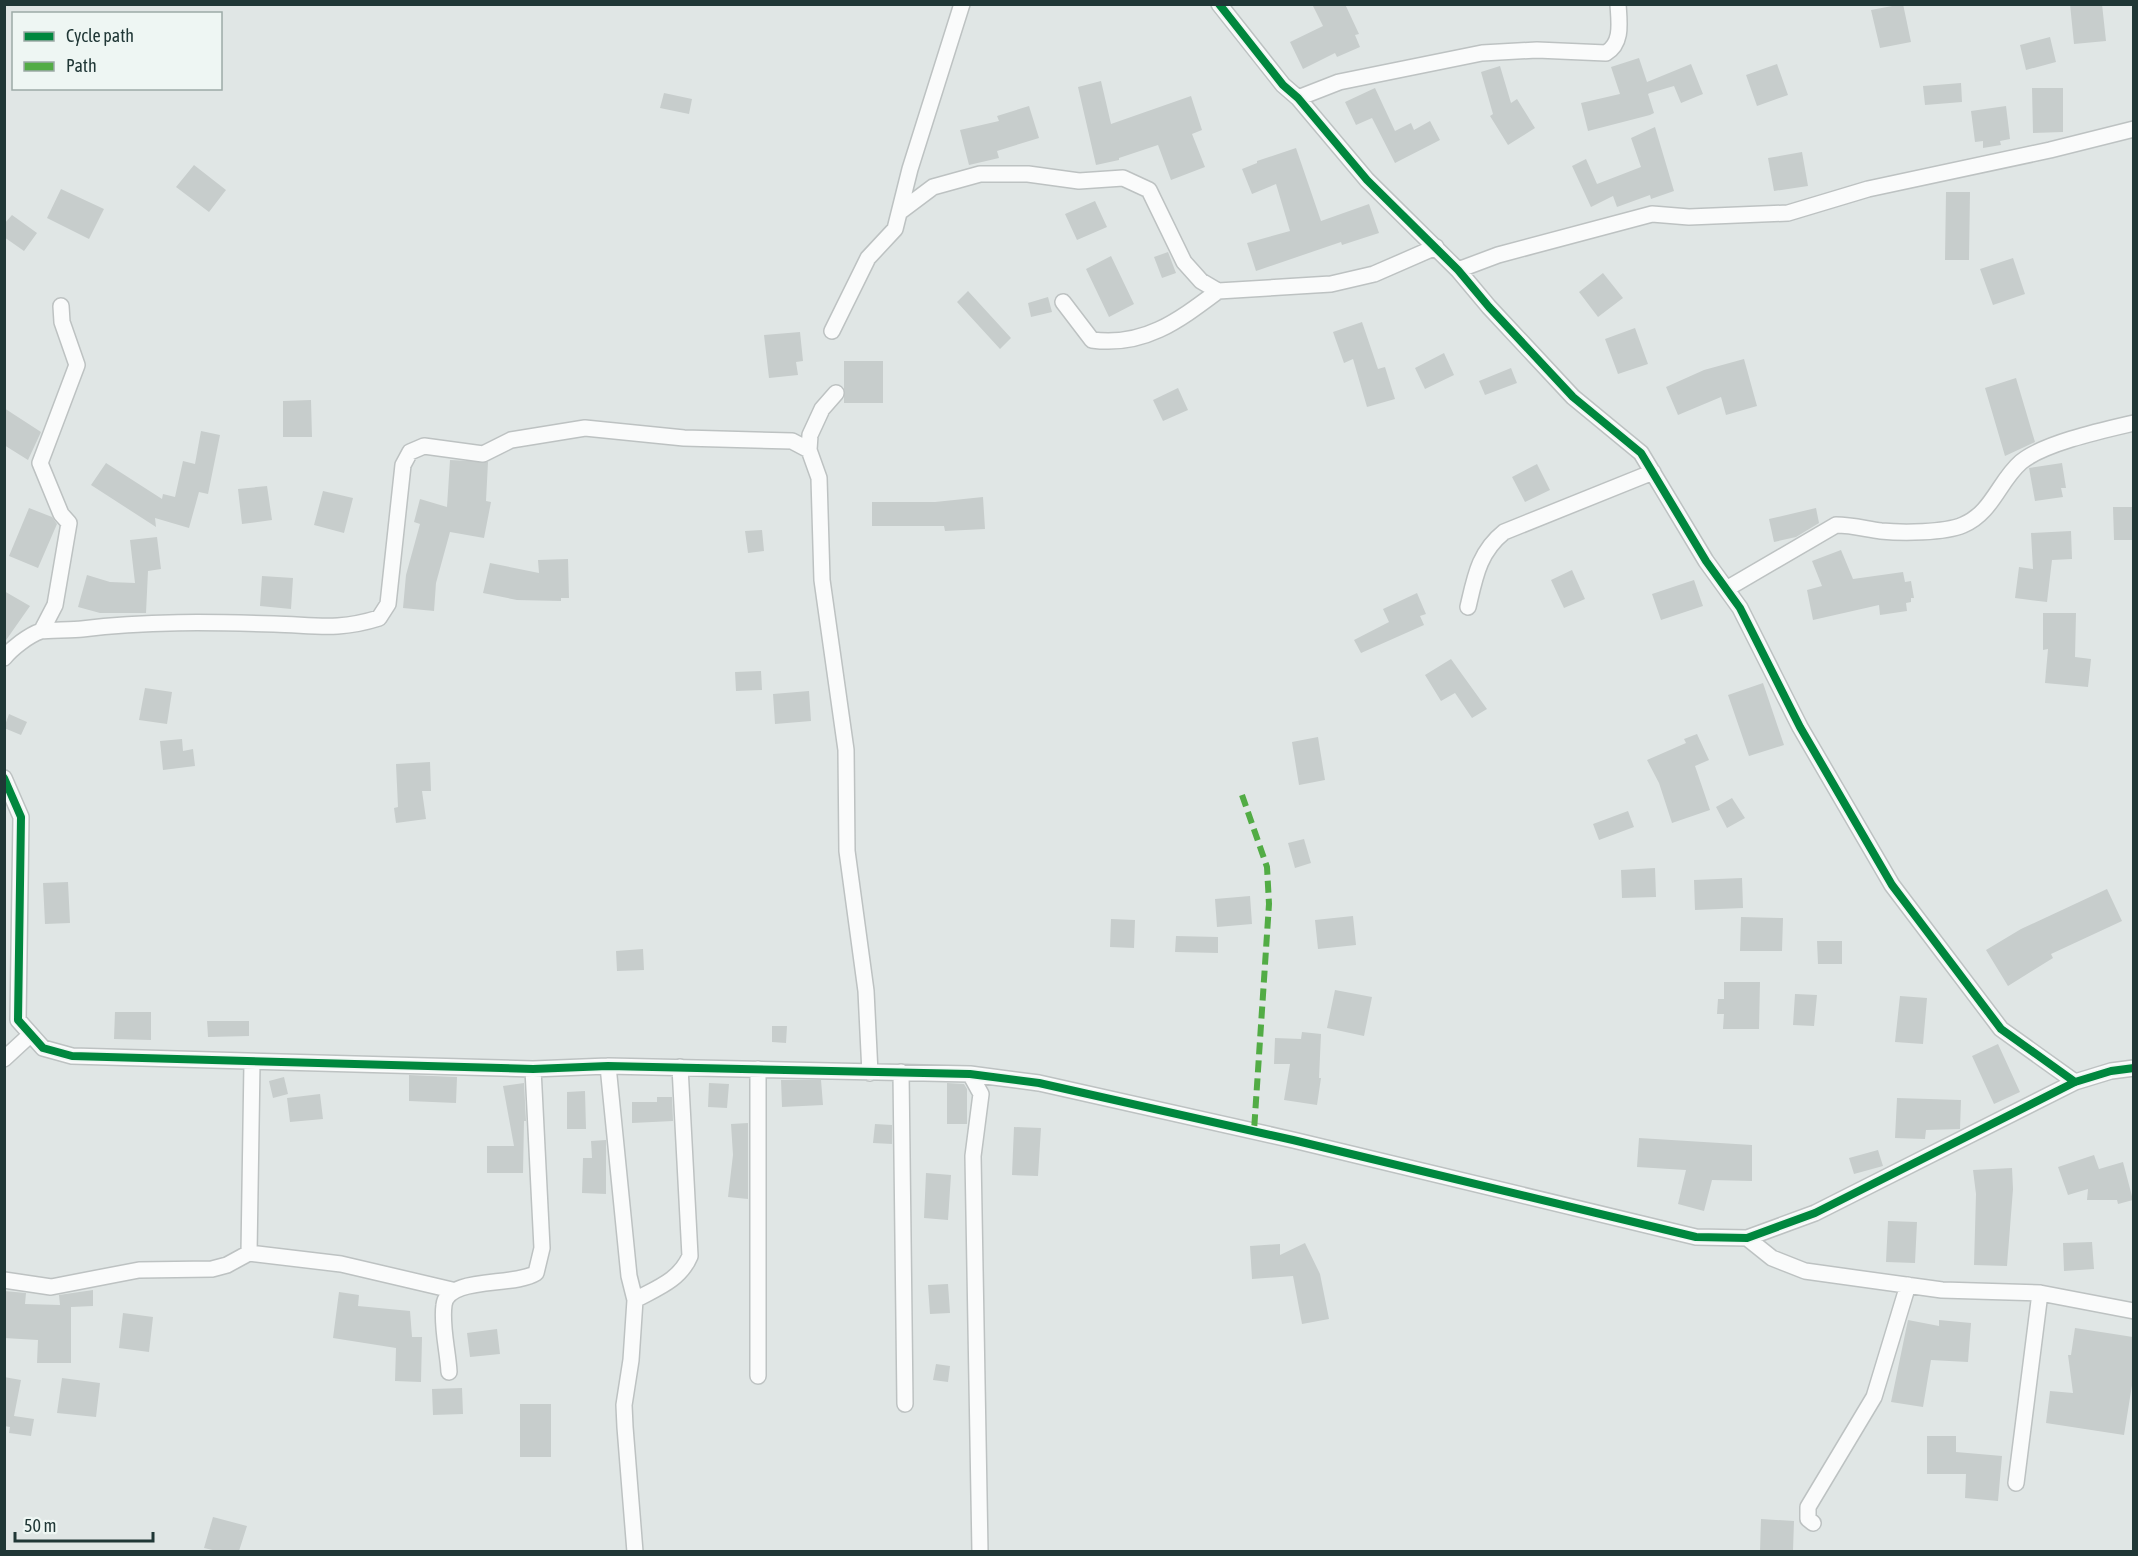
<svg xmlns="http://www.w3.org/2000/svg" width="2138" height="1556" viewBox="0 0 2138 1556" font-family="'Asap Condensed',sans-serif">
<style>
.building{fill:#c7cdcc}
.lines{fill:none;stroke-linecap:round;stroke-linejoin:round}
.minor-casing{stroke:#bdc2c2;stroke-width:18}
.minor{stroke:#fafbfb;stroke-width:15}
.quiet{stroke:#52ac45;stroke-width:6;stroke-dasharray:12 6;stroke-linecap:butt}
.cycleway-casing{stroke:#eef6f3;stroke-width:11}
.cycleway{stroke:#00873e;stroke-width:8}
</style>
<rect width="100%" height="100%" fill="#e0e6e5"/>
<!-- building -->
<path class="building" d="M1312,4h33l14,30 -4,1 5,12 -23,10 -2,-4 -32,16 -13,-27 33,-16z
M1903,4l8,38 -31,6 -9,-38z
M2070,4h32l4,37 -32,3z
M2050,37l6,25 -30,8 -6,-25z
M1639,58l8,24 44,-18 12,30 -22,9 -7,-17 -24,7 -2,1 6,19 -4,2 -62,16 -7,-28 39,-9 -9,-27z
M1777,64l11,31 -31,11 -11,-31z
M1500,66l11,37 6,-4 18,29 -27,17 -18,-29 3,-2 -12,-42z
M1101,81l10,43 80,-28 11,34 -10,4 13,33 -34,13 -13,-35 -39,13v2l-23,5 -18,-78z
M1961,83l1,19 -37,3 -2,-19z
M1375,88l20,43 16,-8 3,7 16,-9 10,19 -45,23 -23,-45 -16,7 -11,-23z
M2032,88h31v44l-30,1z
M664,93l28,6 -3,15 -29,-6z
M1029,106l10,32 -42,13 2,7 -30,7 -9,-35 39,-9 -2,-5z
M2006,106l4,33 -10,2 1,4 -18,3v-7l-8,1 -4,-31z
M1655,127l19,64 -23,8 -1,-4 -33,12 -4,-11 -22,11 -19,-41 14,-7 11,25 44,-17 -10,-29z
M1296,148l25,73 48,-17 10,29 -37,12 -1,-3 -85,29 -9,-28 43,-12 -14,-47 -24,10 -10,-25 15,-6v-2z
M1802,152l6,34 -34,5 -6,-33z
M194,165l32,25 -17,22 -33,-25z
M61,189l43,20 -15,30 -42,-21z
M1946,192h24l-1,68h-24z
M1095,201l12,26 -30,13 -12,-26z
M12,215l25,18 -13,18 -20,-14v-13z
M1168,252l8,21 -14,5 -8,-21z
M1111,256l23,48 -25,13 -23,-48z
M2013,258l12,36 -32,11 -13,-36z
M1603,273l20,25 -25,19 -19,-25z
M968,291l43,47 -11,11 -43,-47z
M1048,297l4,15 -21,5 -3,-14z
M1362,322l16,47 7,-2 10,32 -28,8 -14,-48 -9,4 -11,-31z
M1635,328l13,36 -30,10 -13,-35z
M800,332l3,29 -7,1 2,13 -29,3 -5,-43z
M1444,353l10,22 -29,14 -10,-21z
M1744,359l13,47 -31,9 -5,-18 -43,18 -12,-28 38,-17z
M844,361h39v42h-39z
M1511,368l6,15 -32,12 -6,-14z
M2016,378l19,64 -30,14 -20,-68z
M1178,388l10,22 -25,11 -10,-21z
M311,400l1,37h-29v-36z
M4,408l37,24 -13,28 -24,-15z
M201,431l19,4 -12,59 -9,-2 -10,36 -34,-10 1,9 -65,-42 15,-22 56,36 1,-5 12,3 8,-36 12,3z
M450,460l38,2 -2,39 5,1 -7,36 -34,-6 -14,51 -2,28 -31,-3 3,-33 14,-51 -6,-2 6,-23 27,8z
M2062,463l4,25h-5l2,9 -28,4 -6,-33z
M1537,464l13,26 -25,12 -13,-25z
M267,486l5,34 -30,4 -4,-35z
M323,491l30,7 -9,35 -30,-8z
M983,497l2,32 -40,2 -1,-5h-72v-24h63z
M2113,507h20v33h-19z
M29,508l23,9 5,7 -19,44 -29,-12z
M1816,508l3,15 -23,14 -22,5 -5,-23z
M762,530l2,21 -16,2 -3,-22z
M2071,531l1,28 -20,1 -5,42 -32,-4 4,-31 14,2 -2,-36z
M157,537l4,32 -13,2 -2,42h-46l-22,-6 9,-32 23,7 25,1 -5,-43z
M1841,550l12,29 50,-7 2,10 6,-1 3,17h-3v4l-5,1 1,8 -27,4 -1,-10 -66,15 -6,-30 15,-4 -10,-25z
M568,559l1,39h-8v3l-44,-1 -34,-7 7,-30 49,10 -1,-13z
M1572,570l13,29 -21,9 -13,-28z
M262,576l31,2 -2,31 -31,-3z
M1694,580l9,26 -42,14 -9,-26z
M4,591l26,15 -26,37z
M1417,593l9,21 -6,2 4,9 -63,28 -7,-13 35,-18 -6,-13z
M2043,613h33l-1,44 16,2 -3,28 -43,-4 3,-34 -5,1z
M1451,659l36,50 -15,9 -17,-25 -14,8 -16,-26z
M761,671l1,19 -26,1 -1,-19z
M1763,683l21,62 -35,11 -21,-61z
M145,688l27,4 -5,32 -28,-4z
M809,691l2,30 -36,3 -2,-30z
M9,714l18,8 -6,13 -17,-7z
M1697,734l12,26 -14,6 15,44 -38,13 -13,-40 -12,-23 39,-17 -2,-4z
M1318,737l7,43 -26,5 -7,-43z
M182,739l1,12 10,-2 2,17 -32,4 -3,-29z
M430,762l1,29h-9l4,28 -30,4 -2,-15 4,-1 -2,-43z
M1732,798l13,20 -18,10 -11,-21z
M1628,811l6,16 -35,13 -6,-16z
M1304,839l7,24 -16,5 -7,-25z
M1655,868l1,29 -34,1 -1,-28z
M1742,878l1,30 -48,2 -1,-30z
M68,882l2,41 -25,1 -2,-41z
M2107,889l15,32 -71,33 2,4 -45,28 -22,-36 35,-21z
M1250,896l2,28 -35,3 -2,-28z
M1353,916l3,29 -38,4 -3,-29z
M1741,917l42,1 -1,33h-42z
M1111,919l24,1 -1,28 -24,-1z
M1176,936l42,1v16l-43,-1z
M1817,941h25v23h-24z
M643,949l1,21 -27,1 -1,-20z
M1724,982h36l-1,47h-36l1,-15h-7l1,-15h6z
M1335,990l37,7 -8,39 -37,-8z
M1795,994l22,1 -3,31 -21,-1z
M1900,996l27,2 -4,46 -28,-2z
M115,1012h36v28l-37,-1z
M207,1021h42v15l-41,1z
M772,1026h15l-1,17 -14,-1z
M1302,1032l19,2 -2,44h2l-4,27 -33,-5 6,-36h-16l1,-26 26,1z
M1998,1044l22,48 -26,12 -22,-48z
M409,1075l48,2 -1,26 -47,-2z
M284,1077l4,17 -15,4 -4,-17z
M781,1080h40l2,25 -41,2z
M524,1083l2,38h-2l-1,52h-36v-27h27l-11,-60z
M709,1083l20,1 -2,24 -19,-1z
M947,1083l17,1 3,5v35h-20z
M585,1091l1,38h-19v-37z
M320,1094l3,25 -33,3 -3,-24z
M657,1097h15l1,24 -41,2v-21h25z
M1897,1098l64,2 -1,29 -34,1 -1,9 -30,-1z
M748,1123v76l-20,-2 5,-42 -2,-31z
M875,1124l17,1v19l-19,-1z
M1014,1127l27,1 -3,48 -26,-1z
M1639,1138l113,7v36l-40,-1 -8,31 -26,-7 8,-34 -49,-3z
M606,1140v54l-24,-1 1,-35h9l-1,-17z
M1878,1150l5,16 -29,8 -5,-16z
M2094,1155l5,14 24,-7 10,38 -15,4 -1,-4h-30l1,-11 -20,6 -10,-28z
M2012,1168l1,21 -6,77 -33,-1 2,-71 -3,-24z
M926,1173l25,2 -3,45 -24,-2z
M1888,1221l29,1 -2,41 -29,-1z
M2092,1242l2,27 -30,2 -1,-28z
M1305,1243l15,31 9,45 -27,5 -9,-48 -41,3 -2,-33 30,-2v11z
M948,1284l2,29 -20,1 -2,-29z
M93,1290v16l-22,1v56h-34l1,-23 -34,-2v-47l22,2 -1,11 35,1 -1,-10z
M339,1292l20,3 -1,11 52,5 2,26h10l-1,45 -26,-1 1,-33 -63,-10z
M123,1313l30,4 -4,35 -30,-4z
M1908,1320l31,6v-6l32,3 -3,39 -37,-2 -8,47 -32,-5z
M2075,1328l58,9v42l-9,56 -78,-12 4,-32 23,2 -5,-38h3z
M497,1329l3,25 -30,3 -3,-24z
M936,1364l14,2 -2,16 -15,-2z
M4,1377l17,3 -7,36 20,3 -3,17 -22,-3 1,-6 -6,-1z
M62,1378l38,5 -4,34 -39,-4z
M462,1388l1,26 -30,1 -1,-26z
M520,1404h31v53h-31z
M1927,1436h29v16l46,4 -4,45 -33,-3 1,-24h-39z
M213,1517l34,9 -8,25h-22l-13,-3z
M1761,1519l33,2 -1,30h-33z"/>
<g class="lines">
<defs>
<path id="minor" d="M1219,4l64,81 15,13 69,82 91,90 31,37 84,90 68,56 65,108 34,47 60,119 92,158 109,144 74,53
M1298,98l41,-16 143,-29 55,-3 69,3c17,-10 13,-31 12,-49
M901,211l32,-24 47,-13h48l51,7 44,-3 26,12 35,72 17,19 17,10 113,-7 43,-10 62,-27
M1458,270l40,-15 154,-41 37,3 99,-4 80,-24 182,-39 84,-21
M1063,302l29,38c52,7 86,-19 126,-49
M832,331l36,-73 27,-29 15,-60 52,-165
M836,393l-14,16 -12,26 -1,15 10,28 3,102 24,170 1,101 19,140 4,82
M1728,588l108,-63c16,0 30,4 45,6 21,2 63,2 82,-6 29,-12 36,-44 58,-63 23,-19 83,-32 113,-39
M1468,607c7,-30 11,-55 36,-75l149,-60
M42,630l13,-25 14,-82 -8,-9 -21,-51 37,-98 -15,-43 -1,-16
M4,658c8,-10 25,-23 37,-27 4,-1 33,-1 41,-2 64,-8 128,-7 192,-5 41,1 64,7 105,-6l9,-14 15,-139 7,-13 14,-6 59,8 28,-14 74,-12 99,10 108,3 17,9
M4,778l17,39 -3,203 25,28 29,8 461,13 75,-3 362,8 69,9 254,57 403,97 51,1 68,-25 260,-131 36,-11 23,-3
M4,1059l26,-24
M608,1066l21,210 6,24 -4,60 -7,45 1,22 10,125
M901,1072l4,332
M970,1074l11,20 -8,62 7,396
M1747,1238l25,20 33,13 137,19 98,3 94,18
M249,1253l92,11 111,26
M4,1280l47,7 88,-17 73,-1 15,-4 22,-12 3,-190
M635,1300c22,-12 45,-20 55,-44l-10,-189
M449,1372c-1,-21 -8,-46 -5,-67 3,-29 70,-18 92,-32l6,-25 -9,-179
M758,1376v-307
M2016,1483l24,-190
M1813,1523l-5,-4v-12l66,-110 34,-112"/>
</defs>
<!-- minor casing -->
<use href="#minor" class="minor-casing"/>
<!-- minor -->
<use href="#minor" class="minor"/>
<!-- quiet -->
<path class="quiet" d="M1242,795l25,72 2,37 -15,227"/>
<defs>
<path id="cycleway" d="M1219,4l64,81 15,13 69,82 91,90 31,37 84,90 68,56 65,108 34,47 60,119 92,158 109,144 74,53
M4,778l17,39 -3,203 25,28 29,8 461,13 75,-3 362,8 69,9 254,57 403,97 51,1 68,-25 260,-131 36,-11 23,-3"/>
</defs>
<!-- cycleway casing -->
<use href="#cycleway" class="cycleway-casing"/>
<!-- cycleway -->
<use href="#cycleway" class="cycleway"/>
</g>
<!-- border -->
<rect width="2138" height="1556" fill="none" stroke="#203736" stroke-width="12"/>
<!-- legend -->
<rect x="12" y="12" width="210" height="78" fill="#eef6f3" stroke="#9caaa7" stroke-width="1.5"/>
<rect x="24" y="32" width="30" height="9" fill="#00873e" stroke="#9caaa7" stroke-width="1.5"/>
<text x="66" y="42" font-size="18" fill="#203736">Cycle path</text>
<rect x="24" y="62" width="30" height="9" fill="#52ac45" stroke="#9caaa7" stroke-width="1.5"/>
<text x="66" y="72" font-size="18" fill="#203736">Path</text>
<!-- scale -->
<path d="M15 1532v9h138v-9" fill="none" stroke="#203736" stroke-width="3"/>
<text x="24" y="1532" font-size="18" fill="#203736" stroke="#eef6f3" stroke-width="4.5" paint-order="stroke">50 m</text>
</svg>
